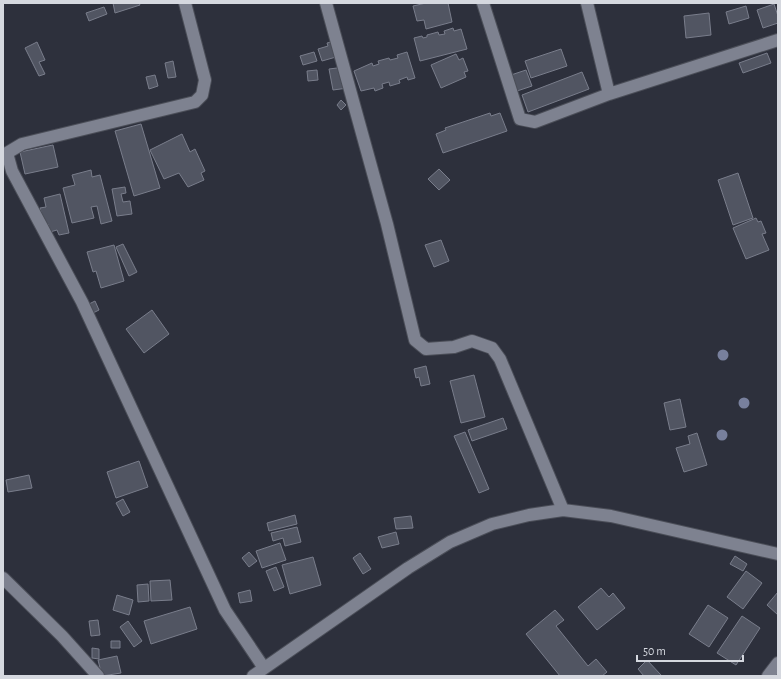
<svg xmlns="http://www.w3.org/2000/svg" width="781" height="679" viewBox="0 0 781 679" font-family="'Alegreya Sans',sans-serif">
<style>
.building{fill:#515562;stroke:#797d8b}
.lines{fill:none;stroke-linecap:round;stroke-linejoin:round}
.minor-casing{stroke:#4b4e58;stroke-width:14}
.minor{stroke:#7e8290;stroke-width:12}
.tree{fill:#78809d}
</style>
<rect width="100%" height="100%" fill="#2d303c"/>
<!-- building -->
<path class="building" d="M113,3h26l1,2 -25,8z
M426,3h22l4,19 -26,7 -2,-9 -7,1 -4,-15z
M774,4l4,12v7l-15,5 -6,-18z
M746,6l3,12 -20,6 -3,-12z
M104,7l3,7 -18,7 -3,-8z
M709,13l2,22 -25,3 -2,-22z
M453,28l1,3 7,-2 6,20 -47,12 -6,-23 8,-2 1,2 4,-1v-2l11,-3 1,3 6,-1 -1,-3z
M37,42l8,18 -6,2 6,12 -6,2 -14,-28z
M331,42l5,15 -14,4 -4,-12 10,-3 -1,-3z
M561,49l6,17 -36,12 -6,-17z
M314,52l3,9 -14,4 -3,-9z
M407,52l8,26 -7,2 -1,-3 -8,3 1,3 -10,3 -1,-4 -7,2 1,4 -8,3 -1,-3 -13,3 -7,-20 18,-8 1,3 6,-2 -1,-3 11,-3 1,2 8,-2 -1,-3z
M767,53l4,10 -28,10 -4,-10z
M456,54l3,6 4,-2 5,13 -4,1 2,5 -25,11 -10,-23z
M173,61l3,16 -8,1 -3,-15z
M345,67l3,21 -15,2 -4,-21z
M317,70l1,10 -10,1 -1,-10z
M526,70l6,16 -15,5 -6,-16z
M582,72l7,17 -61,23 -6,-17z
M155,75l3,11 -9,3 -3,-12z
M341,100l5,5 -5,5 -4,-5z
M490,113l1,3 9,-3 7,18 -64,22 -7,-19 10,-4 -1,-2z
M141,124l19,64 -26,8 -19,-65z
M182,134l8,18 5,-3 10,22 -4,2 3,7 -16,7 -9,-14 -15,6 -14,-29z
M53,145l5,22 -33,7 -5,-22z
M439,169l11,11 -11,10 -11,-11z
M91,170l1,7 8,-2 12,46 -11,3 -4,-18 -6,1 3,11 -22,5 -9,-35 12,-3 -3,-10z
M738,173l15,45 -20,7 -15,-45z
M125,187l1,6 -5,1 2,8 7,-1 2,13 -15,2 -5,-27z
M60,194l9,39 -10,2 -2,-5 -7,2 -2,-8 -4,1 -4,-17 6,-1 -2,-9z
M756,218l2,4 3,-1 5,12 -4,1 7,16 -23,9 -13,-31z
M441,240l8,21 -15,6 -9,-22z
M123,244l14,28 -8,4 -13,-29z
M114,245l10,36 -23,7 -5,-17 -3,1 -6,-20z
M95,301l4,9 -8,4 -4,-9z
M152,310l17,24 -25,19 -18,-24z
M426,366l4,18 -9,2 -2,-9 -3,1 -2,-9z
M474,375l11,42 -24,6 -11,-42z
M680,399l6,28 -16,3 -6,-27z
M503,418l4,11 -35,12 -4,-11z
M465,432l24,57 -10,4 -25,-57z
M697,433l10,32 -23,7 -8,-24 14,-4 -2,-8z
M139,461l9,26 -32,11 -9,-26z
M29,475l3,13 -24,4 -2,-12z
M123,499l7,13 -7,4 -7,-13z
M295,515l2,9 -28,7 -2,-8z
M411,516l2,12 -17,1 -2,-11z
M297,527l4,15 -16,4 -2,-8 -10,3 -2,-8z
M396,532l3,12 -17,4 -4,-11z
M280,543l6,17 -24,8 -6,-17z
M249,552l8,9 -8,6 -7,-9z
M360,553l11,16 -8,5 -10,-16z
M735,556l12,8 -4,7 -13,-7z
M313,557l8,28 -31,9 -8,-29z
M276,567l8,20 -10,4 -8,-20z
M746,571l16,12 -19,26 -16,-12z
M170,580l2,20 -21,1 -1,-20z
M148,584l1,17 -11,1 -1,-17z
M601,588l8,9 4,-4 12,15 -28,22 -19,-23z
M250,590l2,11 -12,2 -2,-10z
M778,592v23l-11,-10z
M117,595l16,5 -4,15 -16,-5z
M708,605l20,13 -19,29 -20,-13z
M190,607l7,22 -46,15 -7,-23z
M555,610l9,10 -8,6 32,40 8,-7 11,13 -5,4h-42l-34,-42z
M742,616l18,12 -24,37 -19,-12z
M98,620l2,15 -9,1 -2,-15z
M128,621l14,20 -8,6 -14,-20z
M111,641h9v7h-9z
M92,648l7,1v10l-7,-1z
M117,656l4,17 -19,3 -4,-16z
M647,660l14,15 -1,1h-16l-6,-7z"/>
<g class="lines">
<defs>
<path id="minor" d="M185,3l20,77 -3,15 -7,7 -173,42 -15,9 5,18 70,131 143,308 39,58
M326,3l61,221 28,116 11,9 28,-2 18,-6 20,7 8,11 63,151
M483,3l37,116 15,3 74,-28 169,-54
M587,3l22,91
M3,578l59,58 36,40
M253,676l155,-108 42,-26 42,-18 37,-9 34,-5 48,6 167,38
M768,676l10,-13"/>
</defs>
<!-- minor casing -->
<use href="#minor" class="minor-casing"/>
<!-- minor -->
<use href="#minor" class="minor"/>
</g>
<!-- trees -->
<g class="tree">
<circle cx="723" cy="355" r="5.5"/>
<circle cx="744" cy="403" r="5.5"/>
<circle cx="722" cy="435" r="5.5"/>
</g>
<!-- border -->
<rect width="781" height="679" fill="none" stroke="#d5d8df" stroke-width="8"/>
<!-- scale -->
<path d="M637 655v6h106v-6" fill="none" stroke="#d5d8df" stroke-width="2"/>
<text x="643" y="655" font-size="12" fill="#d5d8df" stroke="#2d303c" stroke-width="3" paint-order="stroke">50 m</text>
</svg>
